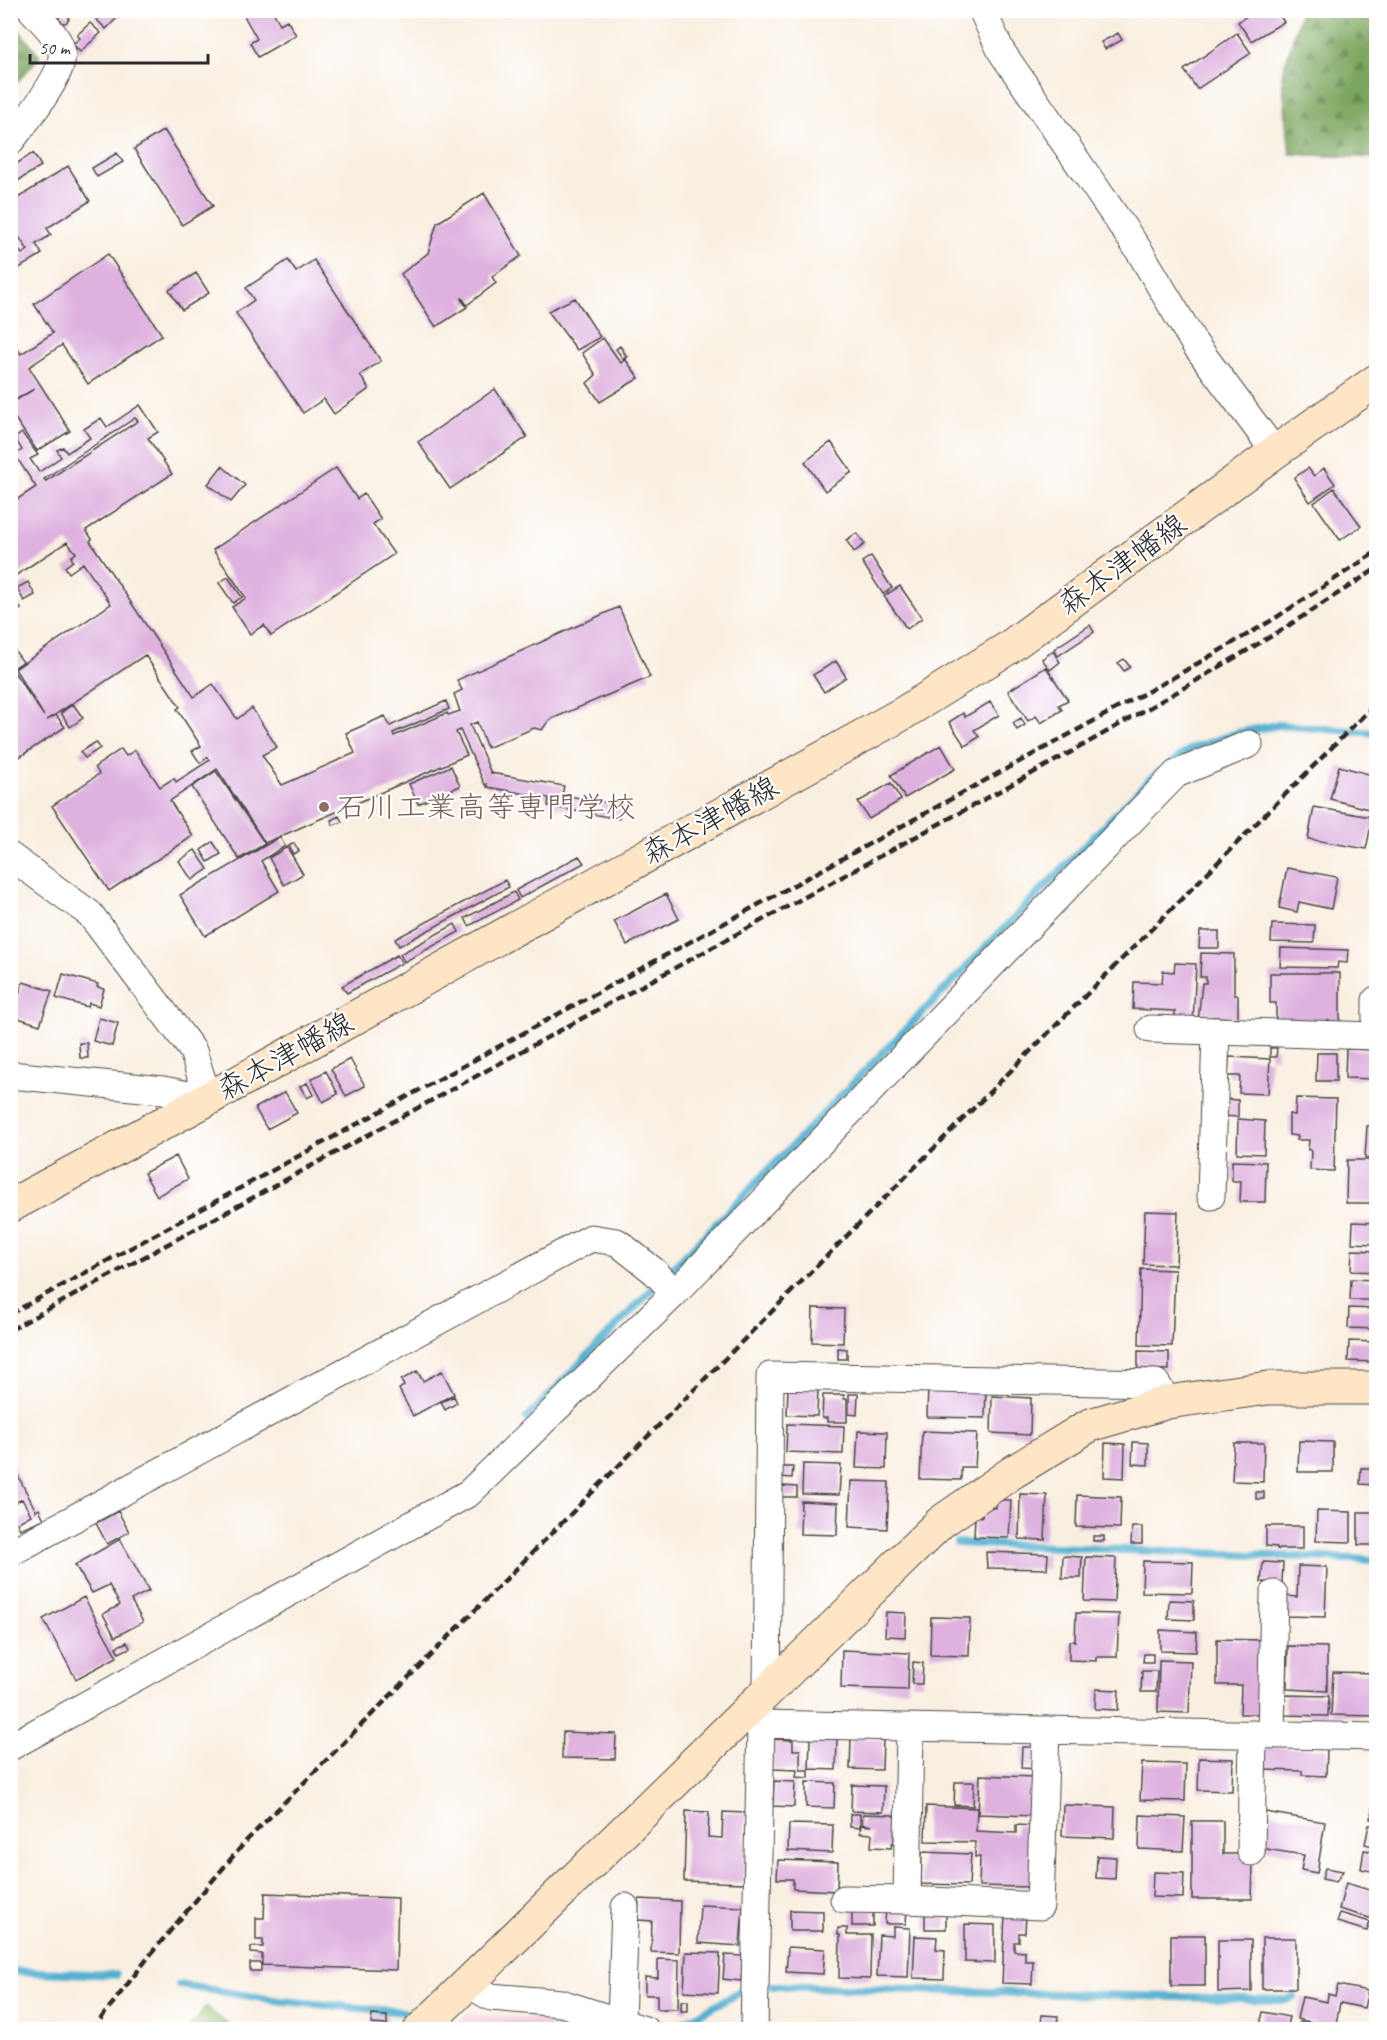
<svg xmlns="http://www.w3.org/2000/svg" width="1387" height="2040" viewBox="0 0 1387 2040" font-family="Caveat,'Klee One',sans-serif">
<style>
.built{fill:#f3cfdf}
.forest{fill:url(#forest-firs);stroke:#536845;stroke-width:1.5}
.pitch{fill:#9ac06b;stroke:#62764b;stroke-width:1.5}
.lines{fill:none;stroke-linecap:round;stroke-linejoin:round}
.stream{stroke:#52b0d1;stroke-width:8}
.building{fill:#deb1df;fill-rule:evenodd}
.street-casing{stroke:#4a4846;stroke-width:29}
.secondary-casing{stroke:#4a4846;stroke-width:35}
.street{stroke:#fff;stroke-width:27}
.secondary{stroke:#fee5c5;stroke-width:33}
.rail{stroke:#2b2b2b;stroke-width:4.5;stroke-dasharray:9 4.5;stroke-linecap:butt}
.education-dot{fill:#8d6e63;stroke:#fff;stroke-width:2}
.labels{text-anchor:middle;stroke-width:4.5;stroke-linejoin:round;paint-order:stroke}
.street-label{font-size:30px;fill:#2b2b2b;stroke:#fff}
.education-label{font-size:30px;fill:#785e54;stroke:#fff;text-anchor:start}
</style>
<defs>
<pattern id="forest-firs" width="22" height="20" patternUnits="userSpaceOnUse" patternTransform="scale(1.5)"><rect width="22" height="20" fill="#7ba65f"/><path d="M5 1l3.5 6h-7zM16 11l3.5 6h-7z" fill="#65874f"/></pattern>
</defs>
<rect width="100%" height="100%" fill="#fff"/>
<filter id="ink" filterUnits="userSpaceOnUse"><feTurbulence type="fractalNoise" baseFrequency=".0167" numOctaves="2"/><feDisplacementMap in="SourceGraphic" scale="12" xChannelSelector="R" yChannelSelector="G"/><feConvolveMatrix kernelMatrix="1 2 1 2 8 2 1 2 1" color-interpolation-filters="sRGB"/></filter>
<filter id="wash" filterUnits="userSpaceOnUse"><feTurbulence type="fractalNoise" baseFrequency=".008" numOctaves="4" result="noise"/><feDisplacementMap in="SourceGraphic" scale="24" xChannelSelector="R" yChannelSelector="G"/><feGaussianBlur stdDeviation="1.35" result="paint"/><feColorMatrix in="noise" values="0 0 0 0 0 0 0 0 0 0 0 0 0 0 0 0 0 1.4 0 .05"/><feComposite in="paint" operator="in"/></filter>
<g filter="url(#wash)">
<rect width="100%" height="100%" fill="#f9efe1"/>
<!-- built -->
<path class="built" d="M467,2014l76,6 33,9h-124z"/>
<!-- forest -->
<path class="forest" d="M1301,11h75v147l-86,-4 -8,-79z
M11,21l29,35 -29,33z"/>
<!-- pitch -->
<path class="pitch" d="M206,2008h1l26,21h-45z"/>
<g class="lines">
<!-- stream -->
<path class="stream" d="M527,1418l621,-637 43,-32 46,-16 41,-8 98,8
M957,1543l419,17
M10,1971l106,4
M179,1985l103,16 122,11
M772,1986l514,14 8,-4
M674,2030l12,-9 62,-33"/>
</g>
<g id="blocks">
<!-- building -->
<path class="building" d="M102,10h23l-19,19 -12,-12z
M248,10h24l8,14 7,-4 9,15 -38,22 -8,-14 7,-4 -14,-25z
M1075,10h22l1,4 -22,3z
M1256,10h20l8,12 -33,19 -13,-19z
M59 18a5 5 0 1 1 10 0a5 5 0 1 1-10 0Z
M90,23l11,10 -21,19 -7,-8 7,-6 -3,-3z
M1118,33l4,7 -17,9 -4,-7z
M1237,33l14,20 -54,36 -13,-19z
M164,130l49,76 -31,19 -48,-76z
M33,153l8,13 -31,20v-18z
M117,153l6,9 -26,15 -5,-9z
M68,166l22,35 -43,27 4,7 -15,9 6,10 -32,20v-37l12,17 6,-4 -18,-26v-7l4,-2 -4,-5v-7z
M484,193l37,63 -29,21 4,6 -29,22 -5,-7 -1,1 6,8 -31,20 -35,-53 27,-21 9,-30z
M108,254l54,81 -74,49 -26,-39 -33,22 41,64 -33,20 -27,-40v-7l24,-15 -24,14v-66l11,17 32,-21 -19,-29z
M288,260l8,12 18,-12 67,101 -21,14 9,14 -35,25 -10,-15 -21,14 -67,-100 18,-13 -8,-12z
M196,273l13,20 -27,17 -13,-20z
M575,298l25,39 -23,13 -29,-39z
M603,338l18,25 4,-4 14,19 -39,24 -13,-19 9,-8 -14,-22z
M620,346l7,11 -4,2 -7,-10z
M495,389l32,48 -77,52 -32,-47z
M140,405l18,27 -10,6 24,36 -86,56 6,9 -2,2 104,156 19,-13 24,35 15,-11 25,39 -15,8 20,30 73,-32 -9,-20 39,-17 5,10 56,-25 3,8 -56,24 1,3 53,-23 1,2 12,-4 -6,-17 8,-4 -5,-10 162,-73 31,70 -101,43 -7,10 -8,-2 -47,20 -10,-26 -7,3 21,48 73,13 -2,9 60,10 -3,14 -71,-13 1,-8 -62,-11v-3l-2,1 -25,-55 -4,2 11,23 -202,88 -48,-74 -47,32 23,35 -84,55 -57,-85 47,-32 -4,-7 26,-18 5,7 9,-6 25,37 14,-9 2,4 34,-22 -2,-3 -8,6 -8,-12 9,-5 -24,-37 3,-2 -35,-52 -98,65 9,-5 9,12 -47,31 -8,-10v-104l13,18 -11,7 32,47 -29,-47 96,-65 -28,-41 -14,10 -4,-6 8,-6 -2,-4 5,-4 -9,-11 -57,37v-75l26,-17 -21,-32 7,-5 -7,-12 7,-5 16,22 -8,4 9,13 22,-15 -4,-7 6,-3 4,6 23,-15 -6,-9 17,-11 6,9zM135,418l3,3 -92,60 -2,-2z
M831,442l21,30 -27,19 -20,-29z
M222,466l23,19 -14,17 -23,-18z
M336,468l21,31 7,-5 17,25 -8,5 21,30 -123,82 -7,-11 -14,9 -18,-27 14,-9 -33,-48z
M1308,468l6,8 10,-8 11,16 -25,18 -16,-24z
M1334,488l27,38 -21,14 -26,-37z
M857,533l8,11 -11,8 -8,-12z
M871,556l21,32 -9,6 -21,-32z
M228,577l14,20 -9,6 -14,-20z
M28,582l7,13 -11,6 -7,-13z
M900,586l22,32 -15,11 -23,-33z
M10,593l11,16 -6,3 2,4 -7,4z
M1090,625l4,7 -36,24 -4,-7z
M1053,651l7,11 -10,8 -8,-11z
M1124,659l6,8 -6,4 -6,-8z
M836,661l10,16 -22,15 -11,-17z
M1046,667l22,33 -9,5 3,5 -21,13 -5,-7 -8,5 -20,-30z
M990,702l9,13 -25,15 5,7 -14,9 -16,-24 14,-9 2,4z
M73,704l10,14 -13,9 -9,-14z
M1021,718l4,7 -8,5 -4,-7z
M96,742l4,6 -15,10 -5,-6z
M941,745l14,24 -50,29 -14,-23z
M451,766l9,20 -42,18 -9,-20z
M1339,766l37,10v35l-46,-12z
M216,771l49,73 -26,15 -47,-72z
M891,783l10,17 -32,19 -11,-17z
M1314,807l62,11v13l-6,-1 -4,19 -58,-10z
M339,816l3,6 -9,3 -2,-5z
M280,837l5,9 -24,15 18,30 -74,45 -25,-41z
M213,842l8,12 -13,8 -7,-12z
M294,843l5,8 -6,3 -4,-8z
M287,847l16,27 -19,11 -15,-27z
M195,850l13,19 -16,11 -13,-19z
M579,856l5,7 -64,35 -4,-8z
M1287,868l50,9 -6,32 -32,-7 -2,10 -18,-4z
M505,880l4,7 -110,59 -4,-7z
M514,892l4,8 -49,26 -4,-8z
M666,894l13,25 -52,26 -13,-24z
M455,924l4,8 -55,30 -4,-8z
M1272,924l43,1 -1,18 -43,-1z
M1200,931h19v17h-20z
M1281,948l67,2 -1,13 -9,-1 -1,6 -57,-1z
M1201,953l33,1v41h4v23l-25,-1v4h-15l4,-38h4v-6h-6z
M397,955l5,8 -55,30 -5,-7z
M1175,963l21,1 -3,58 -18,-1v-10l-42,-2 1,-27 28,1 1,-12 11,1z
M1270,973h70v61l-64,-1v-30h-6z
M63,974l35,10 -1,3 7,2 -5,17 -10,-3 -1,4 -32,-9z
M23,982l29,9 -12,34 -28,-9z
M99,1018l19,5 -6,23 -19,-5z
M79,1043h8l1,15h-8z
M1270,1048h7l-1,9h-6z
M1346,1049l30,1v29l-31,-1z
M1317,1053h19v28h-20z
M1229,1057l41,2 -2,35 -29,-1 1,-17h-12z
M350,1059l15,27 -19,10 -15,-27z
M326,1071l12,23 -15,8 -12,-23z
M307,1083l6,12 -6,3 -7,-12z
M285,1092l12,21 -30,16 -12,-21z
M1296,1098l40,1 -2,72 -24,-1 1,-20h-3l1,-10h-12l1,-4 -9,-1v-21l6,1z
M1223,1099l15,1v17l-16,-1z
M1238,1119l27,2 -1,33 -27,-1z
M1367,1126h9v32h-11z
M176,1156l12,23 -31,17 -13,-23z
M1347,1160h29v43h-30z
M1232,1161l34,1 -1,40h-25l1,-21h-9z
M1145,1211l33,1 -2,53 -33,-1z
M1353,1222l23,1v21l-24,-1z
M1352,1250l24,1v21l-25,-1z
M1141,1269l34,1 -3,76 -33,-1z
M1351,1279l25,1v20h-26z
M813,1308l31,1 -1,34 -31,-1z
M1349,1308l27,1v20l-28,-1z
M1349,1341l27,1v20l-28,-1z
M838,1348l9,1v10h-9z
M1138,1351l31,1v18l-31,-1z
M417,1371l6,10 19,-10 12,23 -41,22 -14,-27 5,-3 -3,-6z
M788,1387l30,1 -1,28 -30,-1z
M928,1387l58,1 -1,30 -58,-1z
M849,1394h9l-1,21 -8,-1z
M823,1395h21v4h3v23h-20v-4h-5z
M454,1396l3,7 -12,7 -4,-8z
M992,1396l39,2 -1,37 -39,-2z
M787,1424l57,2 -1,28 -57,-2z
M858,1431l29,1 -1,37 -30,-1z
M922,1431l55,2 -2,34h-14v13l-41,-1z
M1299,1441l34,1v30h-35z
M1133,1442l15,1v22l-16,-1z
M1105,1443l20,1 -1,34 -20,-1z
M1234,1443h30l-1,39 -31,-1z
M10,1460l26,51 3,-2 5,10 -24,10 -3,-6 14,-8 -9,-16 -7,4 -5,-9z
M803,1464l38,1 -2,30 -37,-1z
M780,1467h13l-1,11 -12,-1z
M1361,1468h15v17l-16,-1z
M851,1481l38,1 -2,47 -38,-2z
M782,1486l15,1v10h-15z
M1256,1492h8v7h-8z
M1020,1494l27,1 -2,45 -26,-1z
M1077,1495l44,2 -1,31 -44,-1z
M997,1500h14l-2,38 -35,-1 1,-21 7,1v-10l14,1z
M801,1501l37,2 -1,32 -37,-1z
M118,1511l11,21 -22,12 -11,-21z
M1317,1511l34,1v30l-35,-1z
M1358,1512h18v33h-18z
M1266,1526h37v23h-26v-2l-11,-1z
M1132,1527h10v17h-11z
M1093,1536h11v5h-11z
M120,1539l29,52 -18,9 12,22 -28,15 -12,-23 17,-9 -11,-20 -17,8 -17,-28z
M986,1552l62,2 -1,15 -60,-1z
M1063,1556l19,1 -1,21h-19z
M1086,1557l30,1 -2,44 -30,-1z
M1143,1561l50,1 -1,31 -50,-1z
M1263,1562l20,1 -1,20 -21,-1z
M1298,1566l29,1 -2,50 -40,-1 1,-20 11,1z
M84,1597l33,60 -41,22 -33,-60z
M1169,1600l25,1v19l-26,-1z
M886,1612l20,1 -1,24 -20,-1z
M1076,1613l43,1 -2,43h-21v4l-27,-1v-19h6z
M931,1617l39,1 -1,38 -39,-1z
M1160,1630l37,2 -1,20 -36,-1z
M1217,1639l46,1 -1,74h-22l1,-29h-24z
M127,1642l3,6 -11,5 -3,-6z
M1288,1646l39,1v44l-40,-2z
M842,1650l67,3 -1,37 -67,-2z
M1144,1654h9v8h-10z
M1159,1660l32,1 -2,52 -31,-1z
M913,1662l10,1 -1,21h-10z
M1142,1671h15l-1,21h-15z
M1333,1672l43,1v43l-45,-1z
M1096,1689l23,1 -1,20 -23,-1z
M1285,1695l44,1 -1,20 -43,-1z
M563,1732l53,2 -1,25 -53,-1z
M810,1738l27,1 -1,31 -27,-1z
M851,1738l32,1 -1,31 -32,-1z
M774,1739l19,1v10h7v20h9v8l-13,-1 1,-7 -24,-1z
M1022,1747h16l-1,22 -16,-1z
M1263,1747l64,2 -1,27 -24,-1v-4l-39,-1z
M1199,1758l34,1 -1,32 -34,-1z
M1142,1763l44,1 -1,37 -45,-1z
M1376,1774v20l-5,-2z
M980,1775l55,2 -1,39 -56,-2z
M774,1781l21,1 -1,25 -21,-1z
M806,1782l29,1 -1,25 -28,-1z
M955,1782h19l-1,24 -19,-1z
M852,1785l32,1 -1,26 -32,-1z
M1374,1799l2,1v20l-6,-1z
M1063,1805l52,2 -1,31 -52,-2z
M926,1806l51,2 -1,23 40,2v-8l20,1 -5,61 -52,-1 1,-29h-5v-15l-50,-1z
M686,1811l23,1 -1,25 14,1 1,-26 23,1 -2,70 -60,-2z
M1265,1812l60,10 -8,51 -16,-3 3,-15 -44,-7z
M850,1814h10v14l-10,-1z
M863,1814l30,1 2,3 -1,25h-2l-1,5 -20,-1 1,-13 -12,-1 1,-8 11,1 -10,-2z
M1140,1815l45,2 -2,34 -44,-2z
M1192,1821h31v33h21l9,9 -1,36h-60z
M789,1824l44,1 -1,28 -44,-2z
M1369,1825l7,1v21l-11,-3z
M1364,1850l12,2v20l-15,-3z
M922,1852l49,2 -2,31 -48,-1z
M1097,1856l19,1 -1,22 -19,-1z
M778,1860l60,2 -1,29 -44,-2v-10h-16z
M1325,1868l18,3 -7,11 -14,-3z
M1153,1872l31,1 -1,25 -31,-1z
M1346,1883l30,9v13l-3,14 -34,-10z
M265,1893l133,5 -2,72 -134,-5v-11l-11,-1v-6h12v-7h-7v-22h8z
M639,1899l41,2 -1,52 -28,-1 1,-31 -14,-1z
M700,1905l43,2 -3,39 -42,-3z
M886,1907l21,1 -1,16h-21z
M852,1909h21v17h-21z
M790,1910l33,1v20h-33z
M925,1912l21,1v16h-21z
M1340,1913l30,9 -3,9 -30,-9z
M1005,1914l21,1 -1,18h-6v9h-5v9l11,1v9h8l-1,23 -30,-1z
M965,1924l30,1v38l-30,-1z
M893,1927l17,1 -2,49 -31,-1 2,-41 14,1z
M838,1928h9v7h24l-1,44 -31,-1 1,-43h-2z
M1171,1935h34v51h-34z
M915,1936l22,1 -1,12 9,1 -1,29 -31,-1z
M1262,1938h34v51h-34z
M1218,1940h33v51l-33,1z
M788,1947l37,2 -2,25 -37,-2z
M686,1952l34,1 -2,40 -34,-2z
M725,1955l18,1 -2,25 -18,-2z
M658,1959l21,1 -1,49h-21v-14h-12v-18l13,1z
M250,1963h11v8h-11z
M1338,1985l30,6 -4,17 -24,-5 -5,27h-36l1,-8 27,4 -30,-7 5,-22 25,5 1,-8 7,2z
M681,2001h7v10h-7z
M1263,2012l26,5 -2,8 3,1 -1,4h-30z
M372,2015l15,1v9l-16,-1z
M1042,2015l16,1 -1,8 -16,-1z"/>
</g>
</g>
<g filter="url(#ink)">
<use href="#blocks" fill-opacity="0" stroke="#4a4846" stroke-width="1.5"/>
<g class="lines">
<defs>
<path id="street" d="M982,10l19,41 139,201 54,91 81,109
M10,142c14,-18 54,-67 52,-89 -2,-16 -20,-31 -30,-43
M10,856l80,58 103,137 15,48 -45,-9 -153,-15
M1150,1029l226,7
M1376,1036v-36
M1211,1196l5,-165
M10,1553l581,-315 26,4 38,30 16,17
M767,1690l3,-314 386,7 12,19
M744,1714l17,10 615,13
M1271,1735l3,-141
M10,1747l459,-254 206,-200 501,-519 73,-30
M1251,1852l2,-118
M844,1899l63,1 133,6 6,-176
M907,1900l3,-172
M468,1984l23,13 70,6 84,27
M621,2022l4,-115
M754,2030l7,-306"/>
<path id="secondary" d="M10,1206l198,-107 694,-385 106,-66 267,-196 101,-71
M420,2030l521,-508 72,-50 77,-47 78,-23 100,-14h108"/>
</defs>
<!-- street casing -->
<use href="#street" class="street-casing"/>
<!-- secondary casing -->
<use href="#secondary" class="secondary-casing"/>
<!-- street -->
<use href="#street" class="street"/>
<!-- secondary -->
<use href="#secondary" class="secondary"/>
<!-- rail -->
<path class="rail" d="M10,1314l1166,-638 98,-57 102,-67
M10,1330l1063,-579 109,-62 98,-58 96,-62
M92,2030l62,-80 92,-109 1130,-1138"/>
</g>
</g>
<!-- markers -->
<circle class="education-dot" cx="324" cy="807" r="6"/>
<g class="labels">
<!-- street labels -->
<g class="street-label">
<text transform="translate(1122 564) rotate(-36)" y="10">森本津幡線</text>
<text transform="translate(710 820) rotate(-29)" y="10">森本津幡線</text>
<text transform="translate(285 1056) rotate(-29)" y="10">森本津幡線</text>
</g>
<!-- education labels -->
<g class="education-label">
<text x="336" y="817">石川工業高等専門学校</text>
</g>
</g>
<!-- margin -->
<rect width="1387" height="2040" fill="none" stroke="#fff" stroke-width="36"/>
<!-- scale -->
<path d="M30 54v9h178v-9" fill="none" stroke="#2b2b2b" stroke-width="3"/>
<text x="39" y="54" font-size="18" fill="#2b2b2b" stroke="#ffffff" stroke-width="4.5" paint-order="stroke">50 m</text>
</svg>
